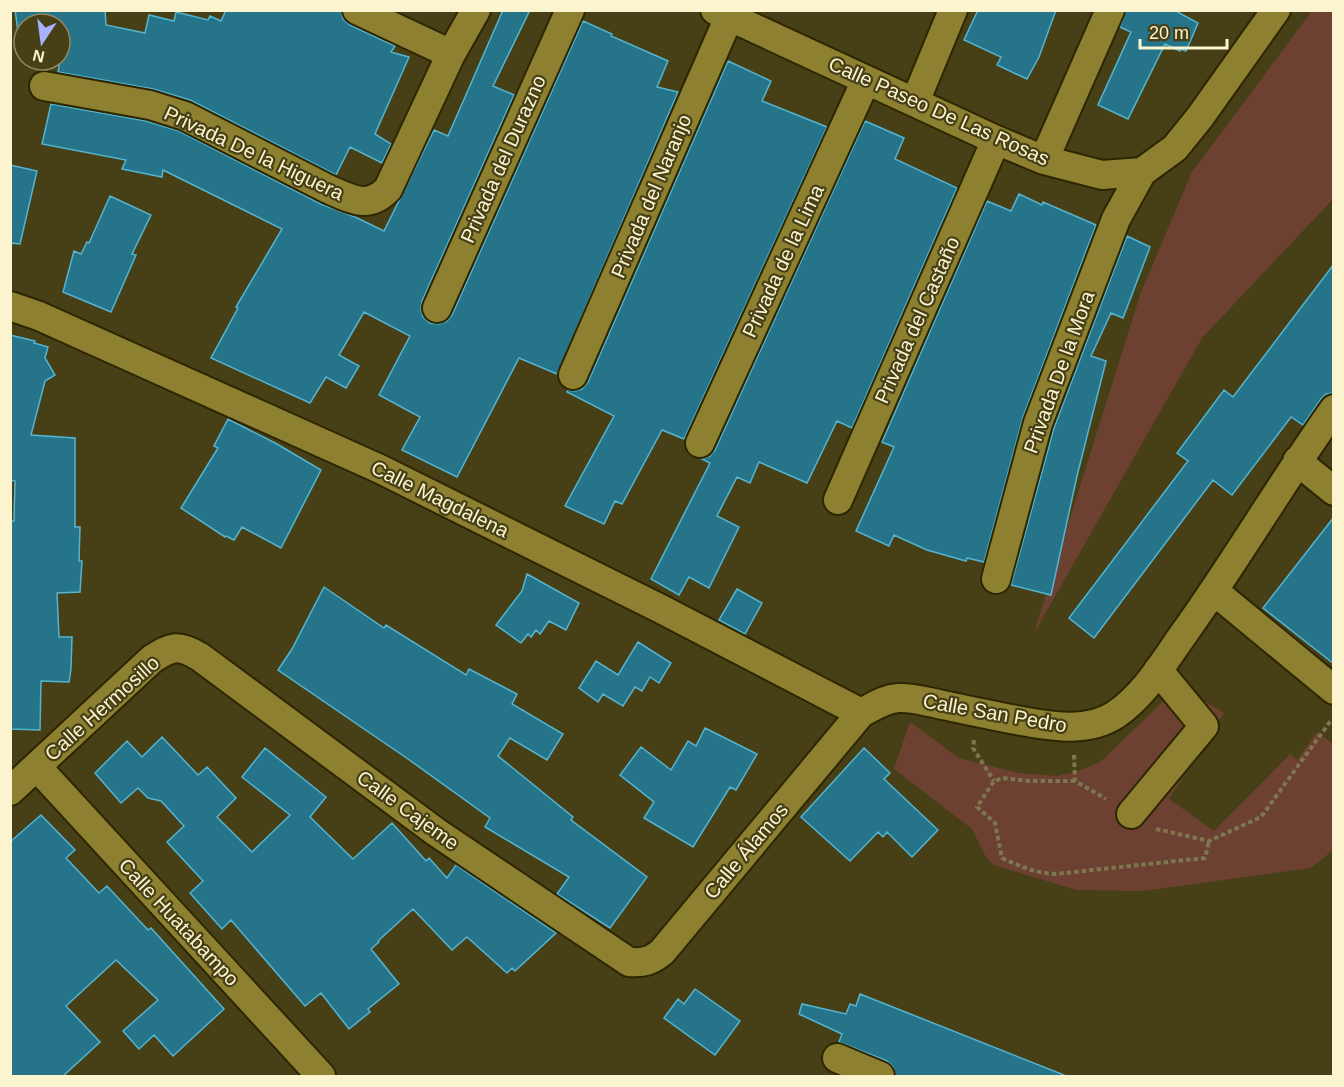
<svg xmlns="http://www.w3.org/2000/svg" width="1344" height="1087" viewBox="0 0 1344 1087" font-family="Helvetica,sans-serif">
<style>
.green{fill:#6d4132}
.building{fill:#267489;stroke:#54b5d2;stroke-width:1.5}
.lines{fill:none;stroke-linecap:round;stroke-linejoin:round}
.minor-casing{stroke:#2d2600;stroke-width:32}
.path{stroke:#7d764e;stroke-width:4;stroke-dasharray:4.5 3;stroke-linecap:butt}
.minor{stroke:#8d8031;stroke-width:28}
.labels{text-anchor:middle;stroke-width:4.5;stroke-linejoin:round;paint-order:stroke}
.street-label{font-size:20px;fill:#fbf4ce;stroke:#474017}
</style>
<rect width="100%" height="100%" fill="#474017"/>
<!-- green -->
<path class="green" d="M1312,11h21v188l-131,139 -168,295 107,-341 51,-120z
M1184,689l40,24 -55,86 45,32 76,-77 7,6 20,-28 16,12v106l-22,18 -168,23 -66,-1 -83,-25 -8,-8 -14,-28 -78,-60 16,-47 49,36 60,15 38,3 19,-4 24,-10 75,-72z"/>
<!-- building -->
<path class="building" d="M15,10h90l1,15 39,8 4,-18 25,6 2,-9 32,8 2,-4 11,5 5,-11h115l2,9 7,6 45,21 -4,6 18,5 -34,77 16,10 -9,19 -32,-16 -14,28 -146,-75 -37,-11 -95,-17 2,-11 -3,-1h3v-36h-36v30l-3,-1z
M503,10h27l-37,76 21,9 -92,206 -1,9 2,7 7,6 9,1 8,-3 5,-6 131,-294 29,13 -1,2 57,25 -11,26 21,5 -121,282 -38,-16 -62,119 -55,-27 18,-33 -41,-22 31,-59 -46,-24 -25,43 20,11 -13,22 -20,-11 -16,26 -99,-45 27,-50 -2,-1 46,-78 -119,-59 -1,7 -40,-8 4,-9 -84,-16 9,-40 95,17 33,10 142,73 34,13 29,14 50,-101 14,6z
M978,10h78l-17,47 -12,22 -30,-14 4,-8 -37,-17z
M1126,10h48l24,13 -12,28 -5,-2 -1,2 -15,-7 -37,75 -30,-14 33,-73 -11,-5z
M728,61l43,20 -9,20 65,26 -143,312 -22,-9 -40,74 -7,-3 -11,23 -39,-18 49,-90 -47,-24 1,-2 7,1 7,-2 6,-7z
M865,121l39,17 -9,21 62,29 -105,240 -15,-7 -30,62 -48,-21 -9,21 -13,-6 -20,39 22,11 -30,61 -20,-11 -10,18 -28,-16 59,-116 -8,-4 8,-3 5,-6z
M10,165l27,6 -17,73 -10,-1z
M1019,194l23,11 1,-3 53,23 -73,192 -39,145 -17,-4 -1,3 -39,-11 -33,-15 -5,11 -33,-15 38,-84 -12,-5 105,-241 24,10z
M110,196l41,19 -19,39 4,1 -25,57 -48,-20 11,-41 7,3 6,-12 2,1z
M1127,236l23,11 -27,71 -12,-5 -20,43 15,5 -29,115 -26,119 -40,-10 43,-157z
M1334,264v129l-8,1 -5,5 -18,26 -12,-8 -59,78 -19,-15 -119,158 -25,-20 119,-157 -11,-8 47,-63 9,7z
M10,335l25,6 -1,2 14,4 -3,11 10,17 -10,6 -14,54 44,3v89h5l-1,34h3l-2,31 -23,1 2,44h13l-1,32 -2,13 -28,-1 -1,49 -30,-1v-208h4l1,-40 -5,-1z
M228,419l49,25 44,26 -40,78 -39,-21 -8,13 -8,-4 -1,1 -44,-29 37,-60 -4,-2z
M1334,517v147l-71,-56z
M527,574l52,29 -13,27 -17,-9 -9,13 -4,-4 -5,7 -3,-3 -7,9 -25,-18 26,-34z
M324,587l60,41 2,-3 80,50 3,-6 48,25 -5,10 51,30 -16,26 -37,-22 -12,18 75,61 -2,3 76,57 -37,51 -53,-34 12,-17 -84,-50 5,-9 -82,-59 -130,-89 14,-21z
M737,589l25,14 -17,31 -26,-14z
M638,642l33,21 -12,20 -9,-6 -8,14 -7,-4 -12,19 -20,-12 -5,8 -19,-14 17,-27 22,14z
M705,728l52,26 -21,36 -6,-3 -37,60 -49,-29 10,-16 -34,-27 21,-28 30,23 17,-29 8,5z
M162,737l36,38 9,-8 29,31 -19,19 35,35 38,-37 -48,-38 23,-29 61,49 -16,20 43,42 39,-36 34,38 3,-3 18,20 9,-13 100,68 -41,38 -3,-3 -5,5 -40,-36 -15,13 -39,-41 -35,32 1,1 -8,7 28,35 -31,25 2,3 -21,17 -28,-36 -16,13 -74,-86 -9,9 -32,-36 13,-12 -36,-39 17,-16 -23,-25 -13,-3 -10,-10 -17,15 -26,-30 32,-32 15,16z
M864,748l26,25 -6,6 54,51 -26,27 -25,-25 -4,5 -5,-5 -28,29 -49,-44z
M41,815l34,35 -9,8 33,35 8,-7 41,44 3,-2 73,81 -51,47 -19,-21 -15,14 -16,-18 35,-31 -42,-40 -50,46 34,36 -38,35h-52v-235z
M695,989l45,32 -25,34 -51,-37 14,-19 6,5z
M860,994l204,81v2h-168l-3,-10 -6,-6 -48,-19 3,-8 -43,-20 3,-10 44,10 4,-10 6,2z"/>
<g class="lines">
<defs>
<path id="minor" d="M715,10l281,130 48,20 58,15 40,-3 33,-24 25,-31 76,-107
M451,54l25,-44
M44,86l106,19 35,11 143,73c23,10 40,21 60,0l63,-135 -94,-44
M915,102l38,-92
M1044,160l66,-150
M10,306l29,10 341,153 281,140 200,104
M437,308l133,-298
M573,375l156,-358
M700,443l166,-363
M1297,461l37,30
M838,500l158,-360
M996,579l42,-156 78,-204 26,-47
M1214,591l120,99
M37,767l284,309
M10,791l142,-132c20,-13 27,-15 48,-2l236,175 193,130c15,1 22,-1 33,-10l199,-239c12,-6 23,-14 37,-15 15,-1 30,4 45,7 28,6 56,12 84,17 30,5 61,10 88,-7 30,-20 50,-55 70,-83 52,-73 97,-150 149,-223
M1131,814l73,-88 -46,-56
M837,1058l43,18"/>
</defs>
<!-- minor casing -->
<use href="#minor" class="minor-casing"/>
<!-- path -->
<path class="path" d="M974,740l-1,8 21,33
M1074,755l1,26 31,18
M1075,781h-47l-25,-3 -9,3 -17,26 18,16 7,35c18,8 33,15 53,16l150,-16 4,-17
M1156,829l53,12 52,-24 71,-98"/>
<!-- minor -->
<use href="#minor" class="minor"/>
</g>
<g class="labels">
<!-- street labels -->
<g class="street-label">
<text transform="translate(939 111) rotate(24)" y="7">Calle Paseo De Las Rosas</text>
<text transform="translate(254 153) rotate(25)" y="7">Privada De la Higuera</text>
<text transform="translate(503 159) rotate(-66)" y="7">Privada del Durazno</text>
<text transform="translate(651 196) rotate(-67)" y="7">Privada del Naranjo</text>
<text transform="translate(783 261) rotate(-65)" y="7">Privada de la Lima</text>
<text transform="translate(917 320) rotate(-66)" y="7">Privada del Castaño</text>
<text transform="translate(1059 372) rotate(-70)" y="7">Privada De la Mora</text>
<text transform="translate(440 499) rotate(26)" y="7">Calle Magdalena</text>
<text transform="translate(102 708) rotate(-42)" y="7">Calle Hermosillo</text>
<text transform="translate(995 713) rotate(10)" y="7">Calle San Pedro</text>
<text transform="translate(408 810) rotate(36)" y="7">Calle Cajeme</text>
<text transform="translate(746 851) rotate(-50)" y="7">Calle Álamos</text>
<text transform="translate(179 922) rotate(47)" y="7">Calle Huatabampo</text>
</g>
</g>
<!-- border -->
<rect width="1344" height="1087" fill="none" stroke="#fbf4ce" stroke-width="24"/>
<!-- north arrow -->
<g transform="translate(42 42) rotate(193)"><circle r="28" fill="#474017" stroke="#8f8860" stroke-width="1.5"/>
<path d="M0-4.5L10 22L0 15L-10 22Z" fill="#a9b0fc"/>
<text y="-9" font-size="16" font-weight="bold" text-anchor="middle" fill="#fbf4ce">N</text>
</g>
<!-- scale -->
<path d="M1140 39v9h87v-9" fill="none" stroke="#fbf4ce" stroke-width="3"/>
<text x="1149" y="39" font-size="18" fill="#fbf4ce" stroke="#474017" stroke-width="4.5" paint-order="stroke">20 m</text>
</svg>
